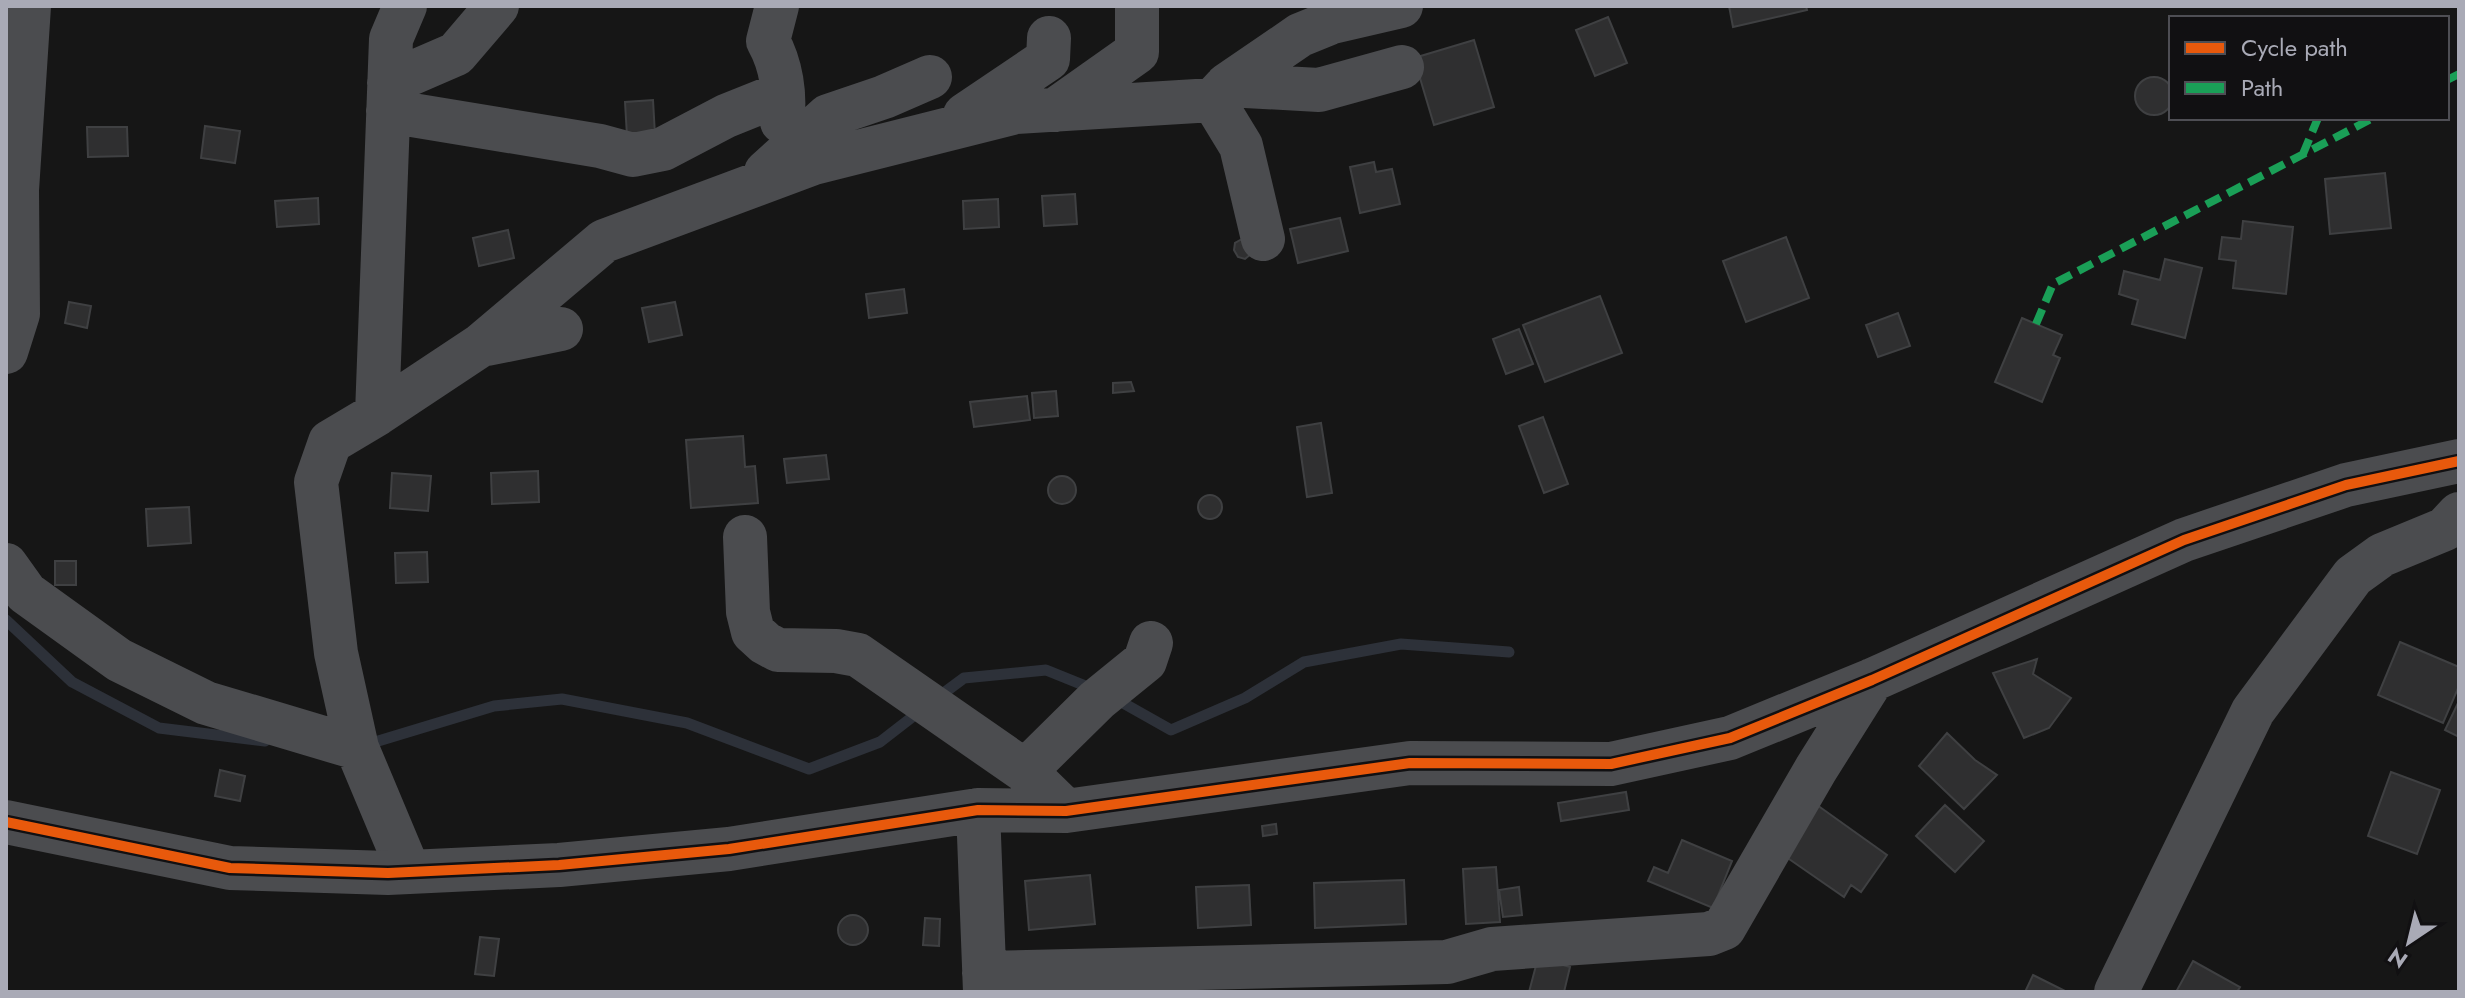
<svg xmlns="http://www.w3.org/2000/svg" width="2465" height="998" viewBox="0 0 2465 998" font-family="Jost,sans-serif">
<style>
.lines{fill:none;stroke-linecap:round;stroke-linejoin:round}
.stream{stroke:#2d3139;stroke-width:11}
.building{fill:#2f2f30;stroke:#3f4042;stroke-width:2}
.minor{stroke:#4b4c4f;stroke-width:44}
.quiet{stroke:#1a9f57;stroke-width:8;stroke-dasharray:16 8;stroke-linecap:butt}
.cycleway-casing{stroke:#111012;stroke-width:15}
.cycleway{stroke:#e8590c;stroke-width:10}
</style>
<rect width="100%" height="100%" fill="#161616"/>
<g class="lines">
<!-- stream -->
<path class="stream" d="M6,620l66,62 87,46 106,13
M937,698l27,-20 82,-8 47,19
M1116,699l55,31 74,-32 59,-36 97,-18 108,8
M365,745l129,-39 68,-7 125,24 122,46 71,-27 40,-31"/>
</g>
<!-- building -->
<path class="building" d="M1729,6h77l1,4 -74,17z
M1608,17l19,46 -32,13 -19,-46z
M1474,40l20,67 -60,18 -20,-67z
M2135 96a19 19 0 1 1 38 0a19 19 0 1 1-38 0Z
M653,100l2,35 -28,1 -2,-34z
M205,126l35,5 -5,32 -34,-5z
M87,127h40l1,29 -40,1z
M1374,162l2,10 16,-3 8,35 -40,9 -10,-46z
M2385,173l6,55 -61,6 -5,-55z
M1075,194l2,30 -33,2 -2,-30z
M318,198l1,26 -42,3 -2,-26z
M998,199l1,28 -35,2 -1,-28z
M1340,218l8,33 -50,12 -8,-34z
M2243,221l50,6 -7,67 -53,-6 3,-27 -17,-2 3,-22 19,2z
M508,230l6,28 -35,8 -6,-28z
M1786,237l23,61 -63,24 -23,-61z
M1242,239l9,15 -6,5 -7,-2 -4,-7 1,-7z
M2165,259l37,9 -17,70 -53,-14 6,-24 -19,-6 5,-23 36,9z
M904,289l3,24 -38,5 -3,-24z
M1600,296l22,57 -77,29 -22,-57z
M69,302l22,4 -4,22 -22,-5z
M675,302l7,33 -33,7 -7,-34z
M1898,313l12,33 -32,11 -12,-32z
M2022,318l40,17 -9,20 7,3 -18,44 -47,-20z
M1519,329l14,35 -27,10 -13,-35z
M1131,382l3,9 -21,2v-10z
M1056,391l2,25 -24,2 -2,-25z
M1027,396l3,24 -56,7 -4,-25z
M1543,417l25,67 -24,9 -25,-67z
M1321,423l11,70 -25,4 -10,-70z
M743,436l2,31 10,-1 3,37 -67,5 -5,-68z
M826,455l3,24 -42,4 -3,-24z
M538,471l1,31 -47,2 -1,-31z
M392,473l39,3 -3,35 -38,-3z
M1048 490a14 14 0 1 1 28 0a14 14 0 1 1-28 0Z
M1198 507a12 12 0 1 1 24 0a12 12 0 1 1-24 0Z
M189,507l2,36 -43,3 -2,-37z
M427,552l1,30 -32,1 -1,-30z
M55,561h21v24h-21z
M2400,642l59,25v19l-16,37 -65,-28z
M2037,659l-4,15 38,24 -22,30 -25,10 -31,-65z
M2459,701v36l-14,-7z
M1947,733l28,27 22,15 -33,34 -45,-43z
M220,770l25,6 -5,25 -25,-5z
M2391,772l49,18 -23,64 -49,-18z
M1626,792l3,18 -68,11 -3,-18z
M1810,800l77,55 -26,37 -10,-7 -7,12 -68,-47z
M1945,805l39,36 -29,31 -39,-36z
M1276,824l1,10 -14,2 -1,-10z
M1682,840l50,21 -19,47 -65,-27 6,-14 14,6z
M1496,867l4,55 -34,2 -3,-55z
M1090,875l5,49 -66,6 -4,-49z
M1404,880l2,44 -91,4 -1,-45z
M1249,885l2,40 -53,3 -2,-41z
M1519,887l3,28 -19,2 -4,-27z
M838 930a15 15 0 1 1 30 0a15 15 0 1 1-30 0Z
M925,918l15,1 -1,27 -16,-1z
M480,937l19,2 -5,37 -19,-2z
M1538,958l32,9 -6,25h-35z
M2193,961l47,26 -3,5h-61z
M2033,975l34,17h-42z"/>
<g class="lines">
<!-- minor -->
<path class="minor" d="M777,6l-9,35c13,23 18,54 14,81
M389,83l67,-29 41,-48
M1227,85l73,-50 32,-13 69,-16
M1213,100l28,46 22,93
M1055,110l82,-58v-46
M388,111l212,35 33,9 30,-6 63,-33 57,-23
M965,115l83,-56 1,-21
M766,172l62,-56 56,-19 46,-20
M487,344l74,-15
M6,352l12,-38 -1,-124 12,-184
M377,414l14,-375 14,-33
M745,537l3,75 5,20 12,11 13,7 58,1 22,4 167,116 41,40
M6,565l20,28 93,67 87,43 151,45
M1025,771l72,-71 48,-39 6,-18
M978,810l7,182
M6,822l224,46 158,5 171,-8 170,-16 249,-39 88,1 344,-48 201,1 119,-26 142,-58 312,-140 162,-55 113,-24
M409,872l-52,-124 -21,-95 -20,-171 14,-40 47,-28 104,-69 123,-104 210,-78 202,-51 197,-12 14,-15 92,5 83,-23
M984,973l463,-11 45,-13 217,-15 15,-6 92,-159 56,-89
M2116,992l137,-281 100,-135 29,-21 63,-26 14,-15"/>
<!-- quiet -->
<path class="quiet" d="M2447,80l12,-6
M2303,154l15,-36
M2036,324l17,-40 320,-166"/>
<defs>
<path id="cycleway" d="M6,822l224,46 158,5 171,-8 170,-16 249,-39 88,1 344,-48 201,1 119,-26 142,-58 312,-140 162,-55 113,-24"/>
</defs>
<!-- cycleway casing -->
<use href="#cycleway" class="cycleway-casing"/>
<!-- cycleway -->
<use href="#cycleway" class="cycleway"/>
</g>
<!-- border -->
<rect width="2465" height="998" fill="none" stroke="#a9aab6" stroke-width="16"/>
<!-- legend -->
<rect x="2169" y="16" width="280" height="104" fill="#111012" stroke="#4e4e54" stroke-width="2"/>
<rect x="2185" y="42" width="40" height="12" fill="#e8590c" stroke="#4e4e54" stroke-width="2"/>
<text x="2241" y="56" font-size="24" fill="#a9aab6">Cycle path</text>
<rect x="2185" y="82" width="40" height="12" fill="#1a9f57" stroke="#4e4e54" stroke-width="2"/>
<text x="2241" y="96" font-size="24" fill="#a9aab6">Path</text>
<!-- north arrow -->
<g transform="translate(2409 942) rotate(215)" stroke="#111012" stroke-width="6" paint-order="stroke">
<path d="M0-6L14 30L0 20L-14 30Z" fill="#a9aab6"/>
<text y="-12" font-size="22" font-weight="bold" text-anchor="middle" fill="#a9aab6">N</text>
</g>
</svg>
